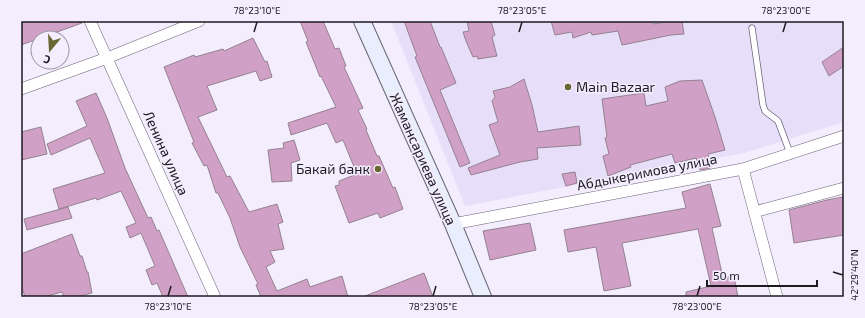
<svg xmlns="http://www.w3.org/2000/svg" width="865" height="318" viewBox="0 0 865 318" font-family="'Exo 2',sans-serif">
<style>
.built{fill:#e7defa}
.building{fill:#d1a0c7;stroke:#948290}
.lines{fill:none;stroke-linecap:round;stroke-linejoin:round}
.service-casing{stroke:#696375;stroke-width:7}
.minor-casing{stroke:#696375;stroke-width:12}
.secondary-casing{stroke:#696375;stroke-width:18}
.service{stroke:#fff;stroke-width:5.5}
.minor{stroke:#fff;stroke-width:11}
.secondary{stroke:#e8eefc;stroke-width:16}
.ticks{fill:none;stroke:#1d1a22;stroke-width:1.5}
.poi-dot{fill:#6b6733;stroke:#f3edfe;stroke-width:1.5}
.labels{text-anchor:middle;stroke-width:3;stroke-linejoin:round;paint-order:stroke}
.poi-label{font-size:14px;fill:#1d1a22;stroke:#f3edfe;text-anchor:start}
.street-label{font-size:14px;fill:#1d1a22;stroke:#f3edfe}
.neatline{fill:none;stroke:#1d1a22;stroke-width:1.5}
.ticks-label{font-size:10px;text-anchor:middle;fill:#1d1a22}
</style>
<rect width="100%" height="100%" fill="#f3edfe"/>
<!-- built -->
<path class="built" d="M391,21h453v101l-100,31 -279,53z"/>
<!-- building -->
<path class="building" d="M21,21h61v2l-61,22z
M300,21h23l12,28 4,-1 7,18 -2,1 19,41 -5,2 9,19 -1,1 11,26h2l14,32 2,-1 8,22 -23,9 -2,-5 -29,10 -14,-37 4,-1v-4l18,-7 -14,-34 -7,3 -9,-20 -36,12 -3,-12 48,-16 -15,-31 -1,1 -14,-35 2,-1z
M404,21h26l10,26h1l15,36 -16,7 30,73 -10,4 -45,-110 2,-1z
M467,21h24l4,14 -3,2 5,19 -19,3 -1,-3 -4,1 -7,-16 -3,-9 6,-1z
M551,21h101l1,3 18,-3h11l2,13 -13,1 -49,10 -4,-14 -26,4 -1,-3 -18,6 -1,-6 -17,3z
M253,38l12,24 2,-1 5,16 -12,4 -4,-10 -49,15 10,24 -19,7 29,60 3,-1 19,36 28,-8 6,18 -5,2 6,25 -14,2 5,11 -9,5 11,24 30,-12 3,8 32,-11 6,21h-87l-5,-12 2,-1 -18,-37 -10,-29 -12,-25h-2l-9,-28 -3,1 -12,-23 2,-1 -30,-75 30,-12 1,2 28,-8 1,2z
M844,47v19l-15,10 -7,-14z
M524,79l8,26 6,27 41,-6 2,19 -44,3 1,11 -18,3 -49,13 -3,-7 32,-13 -11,-30 9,-3 -6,-21 3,-4 -2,-6 17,-4z
M702,80l13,37 10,33 -17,4 3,14 -11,2 -4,-12 -21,5 -3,-9 -42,11 1,2 -23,9 -5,-20 6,-2 -4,-16 2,-1 -5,-38 42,-6 2,13 22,-5 -3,-14 15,-6z
M96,93l11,25 18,50 23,50 3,-1 6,14 2,-1 29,67h-25l-6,-14 -5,2 -6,-15 9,-4 -14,-33 -11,5 -4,-11 10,-4 -15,-32 -24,9 -1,-2 -37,11 -6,-20 52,-16 -15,-35 -39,17 -4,-11 40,-18 -11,-25z
M41,127l6,27 -26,6v-28z
M294,140l6,20 -9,3 1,18 -20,1 -4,-32 16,-2 -1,-5z
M575,172l2,11 -11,3 -4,-12z
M710,184l11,42 -9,2 11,50 11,-2 4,21h-52v-5l25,-6 -13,-57 -76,14 9,43 -27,5 -8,-44 -28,5 -4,-22 122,-22 -4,-16z
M843,197l1,10v28l-50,8 -5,-33 38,-10z
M68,207l4,11 -45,12 -3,-11z
M530,223l6,27 -46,10 -7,-29z
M72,234l8,22h2l5,16h1l4,21 -16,4h-12l-2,-5 -19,5h-18l-4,-13v-30z
M424,273l9,24h-68v-1z"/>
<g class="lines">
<defs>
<path id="service" d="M752,28l11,77 2,6 13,10 12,32"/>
<path id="minor" d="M90,21l125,276
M21,89l86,-31 92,-37
M743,169l34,128
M754,212l90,-24
M453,224l290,-55 101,-33"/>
<path id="secondary" d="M362,21l91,203 30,73"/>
</defs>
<!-- service casing -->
<use href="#service" class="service-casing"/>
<!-- minor casing -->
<use href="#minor" class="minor-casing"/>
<!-- secondary casing -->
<use href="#secondary" class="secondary-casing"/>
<!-- service -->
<use href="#service" class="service"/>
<!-- minor -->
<use href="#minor" class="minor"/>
<!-- secondary -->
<use href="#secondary" class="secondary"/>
</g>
<!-- ticks -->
<path class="ticks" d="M254,32l3,-10M519,32l3,-10M783,32l3,-10M833,272l10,3M168,296l3,-10M433,296l3,-10M697,296l3,-10"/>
<!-- markers -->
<g class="poi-dot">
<circle cx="568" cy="87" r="4"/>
<circle cx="378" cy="169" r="4"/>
</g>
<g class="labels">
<!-- poi labels -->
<g class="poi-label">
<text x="576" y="92">Main Bazaar</text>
<text x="370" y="174" text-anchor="end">Бакай банк</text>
</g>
<!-- street labels -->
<g class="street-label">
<text transform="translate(166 153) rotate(66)" y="5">Ленина улица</text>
<text transform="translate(423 159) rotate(66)" y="5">Жамансариева улица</text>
<text transform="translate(647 172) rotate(-11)" y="5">Абдыкеримова улица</text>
</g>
</g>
<!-- border -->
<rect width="865" height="318" fill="none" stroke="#f3edfe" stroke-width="44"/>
<!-- north arrow -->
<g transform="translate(50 50) rotate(198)"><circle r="19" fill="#f3edfe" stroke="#9d99a6"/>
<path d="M0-3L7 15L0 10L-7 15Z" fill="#6b6733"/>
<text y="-6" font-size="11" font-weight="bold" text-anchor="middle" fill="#1d1a22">С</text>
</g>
<!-- scale -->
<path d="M707 280v6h110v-6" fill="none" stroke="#1d1a22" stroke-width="2"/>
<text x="713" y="280" font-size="12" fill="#1d1a22" stroke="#f3edfe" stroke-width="3" paint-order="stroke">50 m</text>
<rect x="22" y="22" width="821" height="274" class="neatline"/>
<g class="ticks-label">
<text x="257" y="14">78°23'10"E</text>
<text x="522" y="14">78°23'05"E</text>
<text x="786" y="14">78°23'00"E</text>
<text transform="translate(854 275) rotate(-90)" y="4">42°29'40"N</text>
<text x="168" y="310">78°23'10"E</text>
<text x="433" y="310">78°23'05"E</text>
<text x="697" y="310">78°23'00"E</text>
</g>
</svg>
